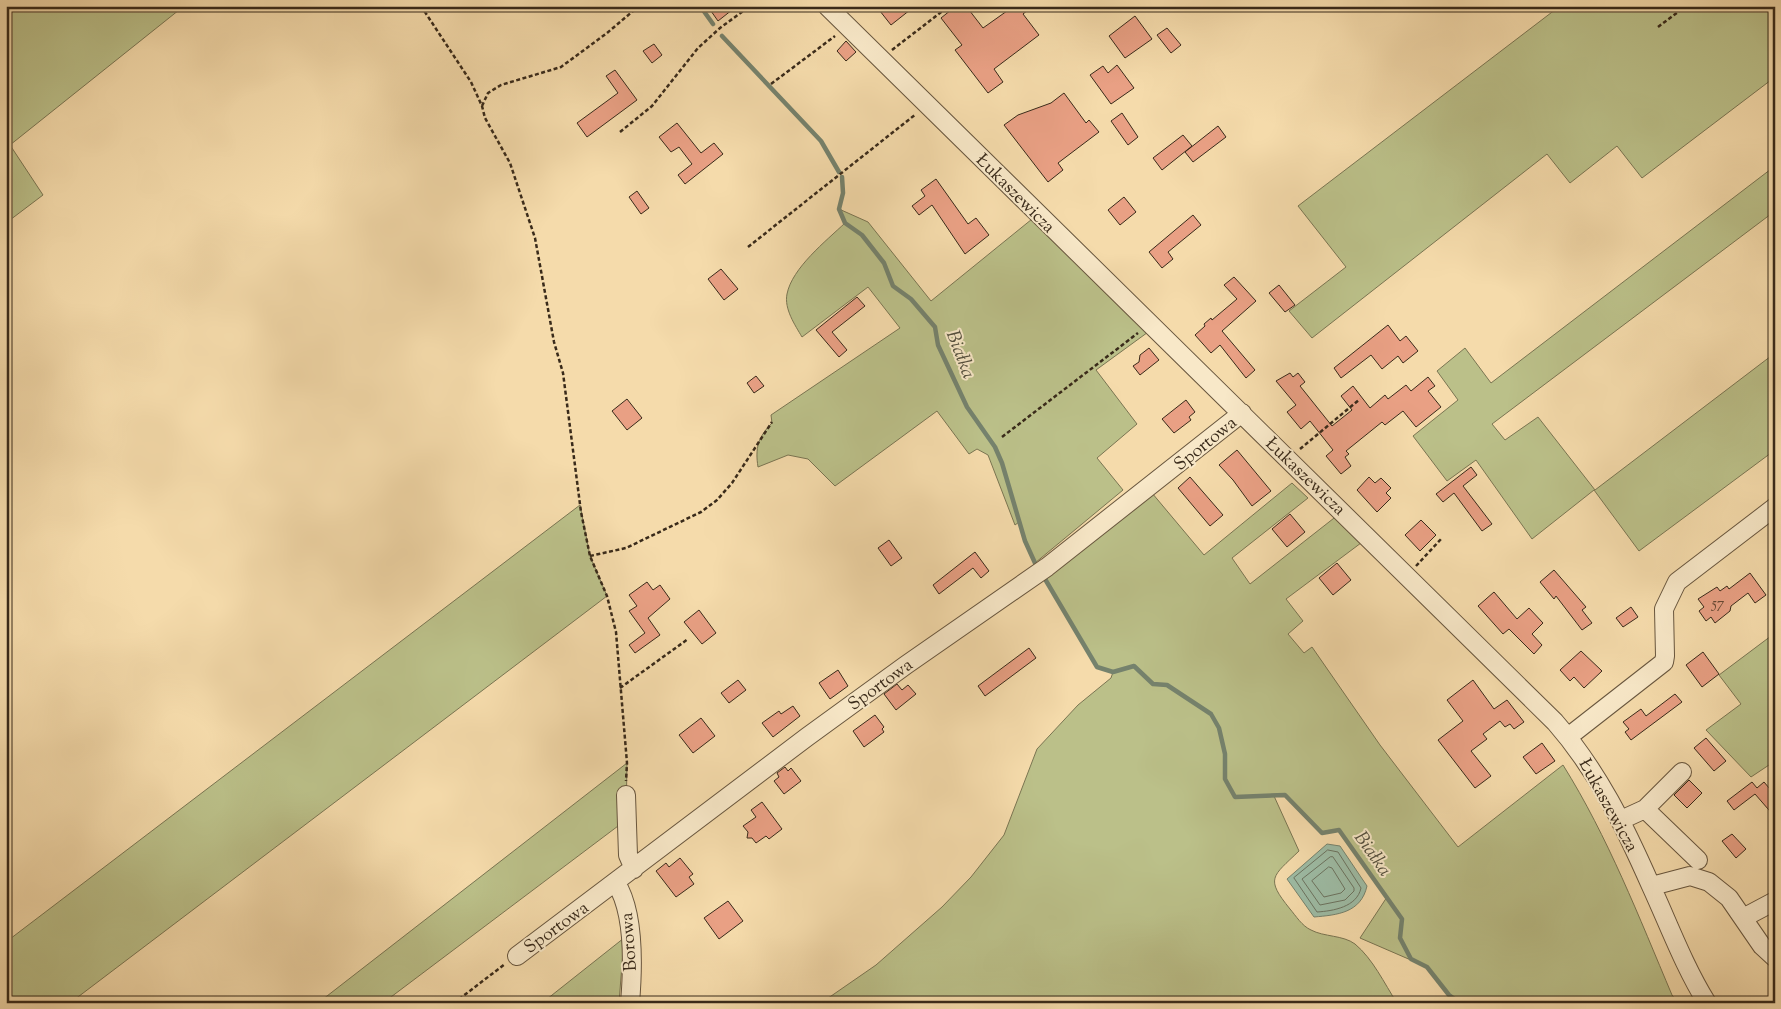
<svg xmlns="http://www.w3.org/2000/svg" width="1781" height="1009" viewBox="0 0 1781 1009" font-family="'Sorts Mill Goudy',serif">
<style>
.green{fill:#bbc089;stroke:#7a7552}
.water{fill:#9dbca5;stroke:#75826d}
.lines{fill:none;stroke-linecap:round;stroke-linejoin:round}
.shore{stroke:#6b7360;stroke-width:1}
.stream{stroke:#75826d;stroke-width:4.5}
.building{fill:#e9a084;stroke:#392a1a}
.minor-casing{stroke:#68563e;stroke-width:20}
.path{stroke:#392a1a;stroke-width:2.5;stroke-dasharray:4 2.5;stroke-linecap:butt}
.minor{stroke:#f8e8c8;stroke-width:18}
.labels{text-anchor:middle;stroke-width:4;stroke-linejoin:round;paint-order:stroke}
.number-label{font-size:15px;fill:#654834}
.street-label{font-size:18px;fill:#392a1a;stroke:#f8e8c8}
.water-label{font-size:19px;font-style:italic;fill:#524e3d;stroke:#f8e8c8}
</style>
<rect width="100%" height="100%" fill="#f5dbab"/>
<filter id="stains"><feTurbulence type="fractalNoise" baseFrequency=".004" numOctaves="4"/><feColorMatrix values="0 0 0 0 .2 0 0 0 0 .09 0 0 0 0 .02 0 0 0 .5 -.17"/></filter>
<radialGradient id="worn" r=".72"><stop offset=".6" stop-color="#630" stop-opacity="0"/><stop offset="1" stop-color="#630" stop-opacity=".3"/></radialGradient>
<!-- green -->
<path class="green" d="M6,6h178l-174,139 33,50 -37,28z
M1560,6h215v71l-133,101 -25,-32 -47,37 -23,-29 -235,184 -23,-27 57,-44 -48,-61z
M1775,166v45l-283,213 13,16 33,-23 57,73 180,-137v97l-136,101 -45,-61 -62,49 -56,-79 -29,21 -34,-45 45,-36 -21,-29 28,-23 26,35z
M839,209l29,13 63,79 106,-86 118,112 -59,43 41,54 -40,34 26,32 -88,73 -16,-41 -4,3 -27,-70 -11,-6 -8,5 -32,-43 -102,75 -27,-27 -20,-4 -30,12c-3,-19 0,-30 14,-44l-1,-8 129,-87 -32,-41 -66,50c-7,-12 -18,-28 -15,-43 5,-26 39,-53 58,-71z
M1292,483l16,15 -76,60 18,26 93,-73 26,26 -83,62 17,22 -15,13 16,19 8,-6 68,98 78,102 105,-82c45,72 76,152 109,230l6,8h-218l-11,-8 -22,-28 -67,-29 27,-41 -48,-67 -17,3 -37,-38 -11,1 25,55c-27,26 -34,27 -9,58 6,7 12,17 21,21 13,7 32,5 44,14 18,15 29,39 42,59h-576l55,-38 66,-58 29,-30 33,-42 33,-86 41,-44 33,-27 2,-6 -16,-5 -52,-88 107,-86 52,62z
M580,505l10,51 17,40 -537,407h-64v-61z
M1775,633v128l-24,16 -45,-47 35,-26 -22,-29z
M627,763l-1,57 -243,183h-65z
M624,938l-5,65h-77z"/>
<!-- water -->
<path class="water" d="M1327,844l13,2 27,40c-6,27 -30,29 -53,31l-27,-38z"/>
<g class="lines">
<!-- shore -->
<path class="shore" d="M1328,850l10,2 23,36c-4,19 -28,23 -44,24l-23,-34z
M1333,857l21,31v3l-9,9 -25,5 -18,-26 28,-22z
M1329,867l3,1 13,21 -4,4 -17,4 -12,-16z"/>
<!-- stream -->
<path class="stream" d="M703,10l10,14
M722,36l99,105 18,31
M842,177l1,16 -4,16 6,14 17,12 22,28 9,23 18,13 24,28 3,18 29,62 28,40 7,16 23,78 10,22
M1045,579l52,88 16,5 21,-6 19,18 14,1 44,29 8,14 6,26v25l10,18 50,-2 37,38 17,-3 63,89 -2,19 11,21 16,8 22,28 11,8"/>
</g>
<!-- building -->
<path class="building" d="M717,6h20l-19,15 -7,-10z
M876,6h39l-24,19z
M956,6h10l17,22 31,-22h19l-10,8 16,21 -45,34 9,13 -15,11 -33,-43 7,-5 -21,-27z
M1135,16l17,23 -27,19 -16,-22z
M1167,28l14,17 -10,8 -14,-18z
M846,41l10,11 -10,9 -9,-10z
M654,44l8,11 -10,8 -9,-12z
M1117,65l17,23 -23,16 -21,-29 13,-9 5,7z
M615,70l22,30 -50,37 -10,-14 41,-30 -12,-17z
M1064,93l22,30 3,-3 10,12 -41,31 5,7 -15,12 -44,-57 14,-10 33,-12z
M1122,113l16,24 -10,8 -17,-24z
M677,123l24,30 13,-10 9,11 -38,30 -7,-9 14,-11 -13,-17 -8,5 -12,-15z
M1218,126l8,11 -33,25 -8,-10z
M1183,135l9,11 -30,24 -9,-12z
M936,179l32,45 8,-6 13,17 -24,19 -33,-49 -13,10 -7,-9 13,-10 -4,-6z
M637,191l12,17 -8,6 -12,-17z
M1124,197l12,15 -16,13 -12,-15z
M1193,215l8,10 -33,27 5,7 -11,9 -13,-16z
M721,269l17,20 -14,11 -16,-21z
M1234,277l22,24 -34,30 33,39 -9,8 -26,-33 -9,8 -16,-18 10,-9 -1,-2 7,-6 1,2 25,-21 -13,-14z
M1279,285l16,20 -10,7 -16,-19z
M857,297l8,9 -33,26 15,18 -8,7 -23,-27z
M1388,325l12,16 6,-5 12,15 -15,12 -5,-7 -16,13 -11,-14 -30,23 -7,-10z
M1149,348l10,12 -19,15 -7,-9 6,-4 1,-7z
M1290,373l3,4 5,-4 7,9 -5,4 32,40 20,-16 -11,-14 12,-10 17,22 15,-13 3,4 18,-14 5,6 17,-14 7,9 -7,5 13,16 -25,20 -13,-16 -18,14 -3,-3 -36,29 3,3 -4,3 6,9 -10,8 -15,-18 7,-6 -23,-29 -9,8 -14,-17 9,-7 -20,-24z
M756,376l8,10 -10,7 -7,-10z
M627,399l15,19 -15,12 -15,-19z
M1186,400l9,12 -6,5 2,3 -17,13 -12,-14z
M1237,450l34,41 -19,15 -19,-26 -14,-15z
M1471,467l6,8 -14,11 29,38 -10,7 -28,-38 -11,9 -7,-8z
M1190,477l33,38 -13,11 -32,-38z
M1369,477l6,6 6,-5 10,10 -5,5 5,5 -14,14 -20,-22z
M1290,514l15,18 -18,15 -15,-18z
M1421,520l15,15 -16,16 -15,-16z
M889,540l13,18 -11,8 -13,-18z
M975,552l14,19 -8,7 -8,-10 -34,26 -6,-9z
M1337,563l14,17 -18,15 -14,-17z
M1554,570l32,37 -4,3 10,13 -10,7 -26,-34 -2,3 -14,-17z
M1750,573l16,22 -11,8 -7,-10 -17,13 -1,5 -15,12 -4,-6 -5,4 -7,-10 5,-4 -6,-8 19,-12 3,4 7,-5 2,3z
M647,582l6,8 7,-5 10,14 -22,19 12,17 -25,18 -6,-8 16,-12 -16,-22 8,-5 -8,-11z
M1494,592l23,27 12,-11 14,15 -11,11 10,11 -8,9 -25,-25 -6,5 -25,-28z
M1631,607l7,10 -15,10 -7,-9z
M699,610l17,23 -14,11 -18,-22z
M1029,648l7,10 -51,38 -7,-10z
M1581,651l21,20 -18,17 -10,-11 -4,4 -10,-11z
M1703,652l16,22 -17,13 -16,-22z
M838,670l10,16 -18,13 -11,-16z
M738,680l8,10 -17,13 -8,-10z
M1473,680l21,29 13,-9 17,22 -10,7 -4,-5 -5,3 -5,-6 -17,13 4,5 -16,12 20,25 -16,12 -37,-48 25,-19 -16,-21z
M897,684l5,6 6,-5 8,9 -20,16 -12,-16z
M1675,694l7,8 -51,38 -6,-8 4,-3 -6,-7 18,-13 5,7z
M793,706l7,10 -27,21 -11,-14 17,-12 2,3z
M875,715l9,12 -2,2 2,3 -20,15 -11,-16z
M701,718l14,18 -22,17 -14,-18z
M1706,738l20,23 -12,10 -20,-23z
M1542,743l13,18 -19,13 -13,-17z
M785,767l3,4 3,-3 10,13 -17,13 -10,-13 5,-4 -2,-4z
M1689,780l13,13 -15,15 -13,-13z
M1752,782l5,6 7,-6 11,13v22l-20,-23 -21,16 -7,-9z
M762,802l20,27 -13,10 -3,-3 -10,7 -4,-5h-5l1,-6 -5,-6 13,-9 -5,-7z
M1732,834l14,15 -10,9 -14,-17z
M680,858l13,16 -4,3 5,7 -18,13 -20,-26 10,-8 3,4z
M728,901l15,20 -24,18 -15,-21z"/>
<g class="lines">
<defs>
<path id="minor" d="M827,6l728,716c43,49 70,105 96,164 18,39 33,80 56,117
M1568,737l96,-75 1,-6 -1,-47 13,-27 98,-75
M626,795l2,60 6,14
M1645,809l37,-37
M1621,820l24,-11 53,51
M616,883c19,30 17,85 14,120
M1652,886l38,-10 19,6 20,16 33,48 13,12
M1743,918l32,-17
M517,956l290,-219 99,-72 141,-98 195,-154"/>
</defs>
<!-- minor casing -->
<use href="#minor" class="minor-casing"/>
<!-- path -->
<path class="path" d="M421,6l50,76 11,24 3,12 25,45 25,75 19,104 9,31 18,139 9,44 17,40 9,36 11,131 -1,18
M1658,27l28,-21
M892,50l57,-44
M771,84l64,-48
M482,106l6,-13 13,-8 60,-18 46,-34 32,-27
M620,132l32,-26 46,-58 22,-20 30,-22
M748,247l168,-133
M1002,437l136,-104
M1300,449l60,-50
M590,556l36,-8 75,-36 16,-12 15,-17 40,-61
M1416,566l26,-28
M620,688l68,-49
M454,1003l51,-39"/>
<!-- minor -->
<use href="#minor" class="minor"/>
</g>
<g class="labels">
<!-- number labels -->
<g class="number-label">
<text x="1718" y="608">57</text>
</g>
<!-- street labels -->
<g class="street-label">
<text transform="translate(1016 193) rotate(45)" y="6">Łukaszewicza</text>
<text transform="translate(1205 443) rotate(-39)" y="6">Sportowa</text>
<text transform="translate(1306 476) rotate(44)" y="6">Łukaszewicza</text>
<text transform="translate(880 684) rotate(-36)" y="6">Sportowa</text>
<text transform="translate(1609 805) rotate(61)" y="6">Łukaszewicza</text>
<text transform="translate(556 927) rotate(-36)" y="6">Sportowa</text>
<text transform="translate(628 942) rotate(-94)" y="6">Borowa</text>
</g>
<!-- water labels -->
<g class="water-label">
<text transform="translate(962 354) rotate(69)" y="7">Białka</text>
<text transform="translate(1374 853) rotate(55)" y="7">Białka</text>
</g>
</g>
<!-- margin -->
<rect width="1781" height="1009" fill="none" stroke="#f5dbab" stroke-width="25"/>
<rect x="8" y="8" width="1766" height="994" fill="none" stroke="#392a1a" stroke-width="2.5"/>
<rect x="12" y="12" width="1756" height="984" fill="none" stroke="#392a1a"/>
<rect width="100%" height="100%" filter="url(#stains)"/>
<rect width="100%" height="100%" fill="url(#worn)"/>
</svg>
